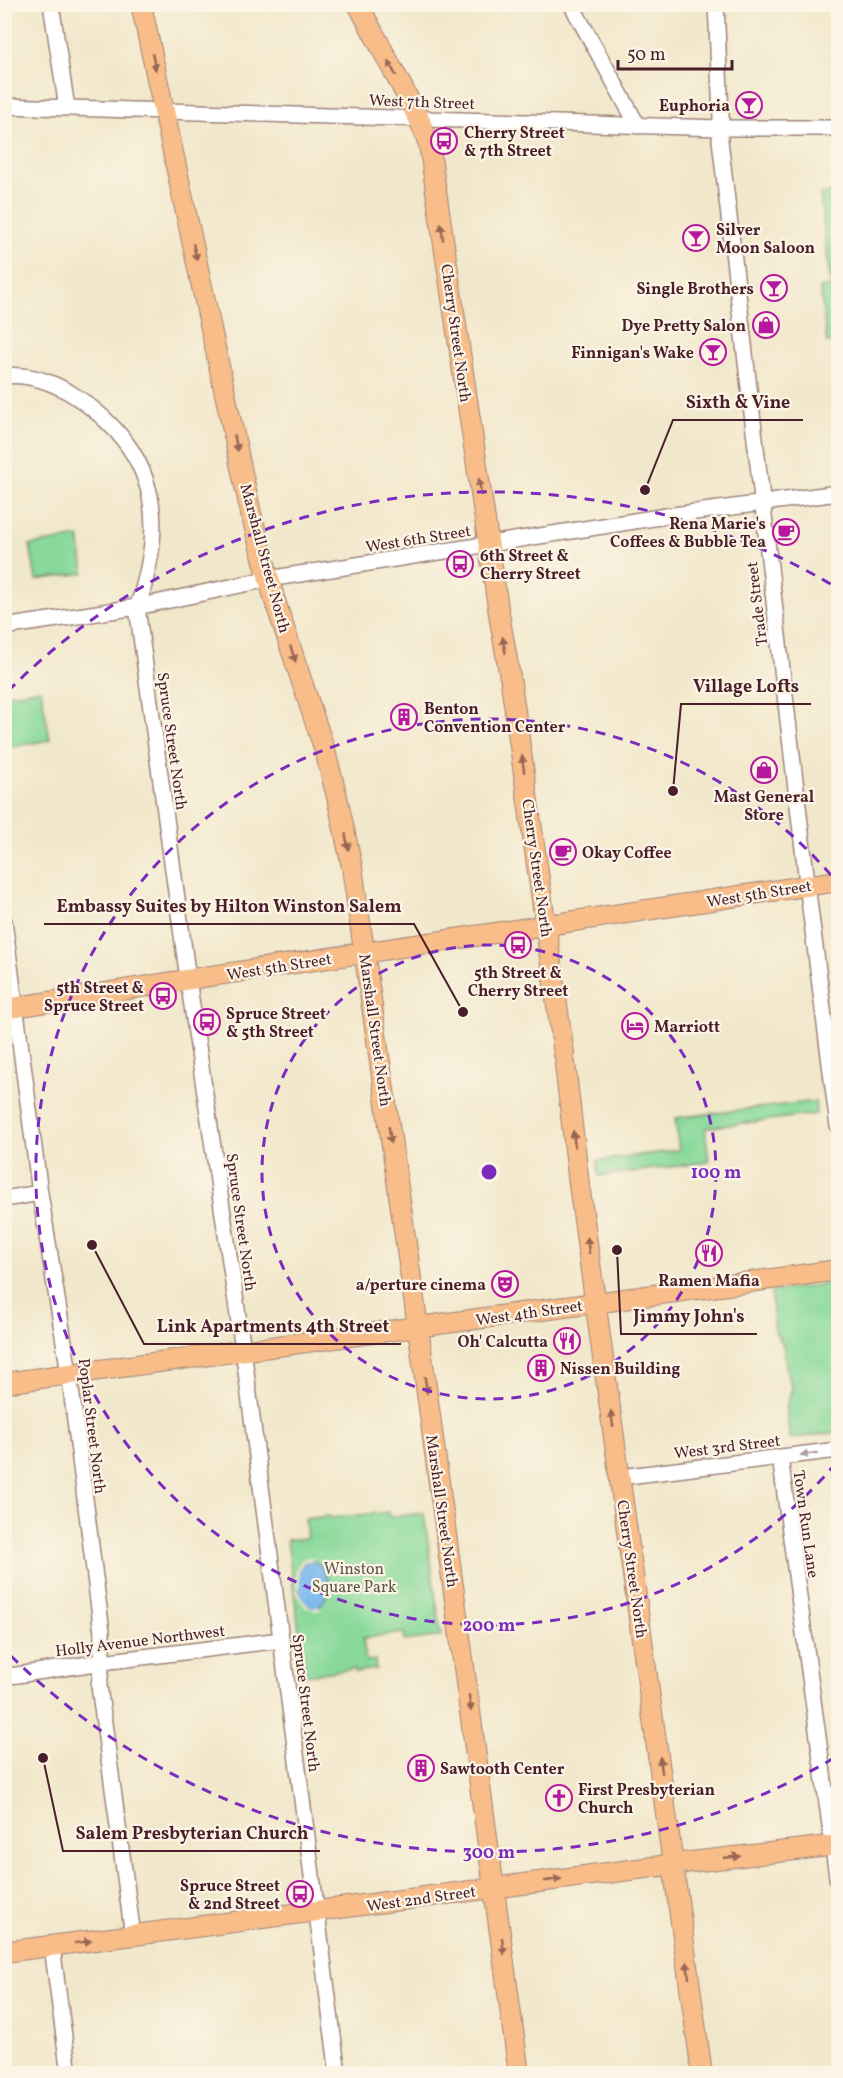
<svg xmlns="http://www.w3.org/2000/svg" width="843" height="2078" viewBox="0 0 843 2078" font-family="Vollkorn,serif">
<style>
.green{fill:#88d99a;stroke:#697c62;stroke-width:1.5}
.water{fill:#78b8ec;stroke:#616c8c;stroke-width:1.5}
.pier{fill:#f1e7ca}
.lines{fill:none;stroke-linecap:round;stroke-linejoin:round}
.minor-casing{stroke:#9e837a;stroke-width:18}
.major-casing{stroke:#9e837a;stroke-width:22}
.minor{stroke:#fff;stroke-width:15}
.major{stroke:#f8bd88;stroke-width:20}
.oneway{fill:#986655}
.oneway2{fill:#ae9aa0}
.ring{fill:none;stroke:#7b2cbf;stroke-width:3;stroke-dasharray:10 8}
.labels{text-anchor:middle;stroke-width:4.5;stroke-linejoin:round;paint-order:stroke}
.street-label{font-size:16px;fill:#4a1f2b;stroke:#fcf5e5}
.poi-label{font-size:16px;font-weight:bold;fill:#4a1f2b;stroke:#fcf5e5;text-anchor:start}
.park-label{font-size:16px;fill:#5d574c;stroke:#fcf5e5}
.centre{fill:#7b2cbf;stroke:#fcf5e5;stroke-width:3}
.ring-label{font-size:18px;text-anchor:middle;font-weight:bold;fill:#7b2cbf;stroke:#fcf5e5;stroke-width:4.5;stroke-linejoin:round;paint-order:stroke}
.leader{fill:none;stroke:#4a1f2b;stroke-width:2}
.callout-dot{fill:#4a1f2b;stroke:#fcf5e5;stroke-width:2}
.callout-label{font-size:18px;text-anchor:middle;font-weight:bold;fill:#4a1f2b;stroke:#fcf5e5;stroke-width:4.5;stroke-linejoin:round;paint-order:stroke}
</style>
<rect width="100%" height="100%" fill="#fcf5e5"/>
<filter id="ink" filterUnits="userSpaceOnUse"><feTurbulence type="fractalNoise" baseFrequency=".0167" numOctaves="2"/><feDisplacementMap in="SourceGraphic" scale="12" xChannelSelector="R" yChannelSelector="G"/><feConvolveMatrix kernelMatrix="1 2 1 2 8 2 1 2 1" color-interpolation-filters="sRGB"/></filter>
<filter id="wash" filterUnits="userSpaceOnUse"><feTurbulence type="fractalNoise" baseFrequency=".008" numOctaves="4" result="noise"/><feDisplacementMap in="SourceGraphic" scale="24" xChannelSelector="R" yChannelSelector="G"/><feGaussianBlur stdDeviation="1.35" result="paint"/><feColorMatrix in="noise" values="0 0 0 0 0 0 0 0 0 0 0 0 0 0 0 0 0 1.4 0 .05"/><feComposite in="paint" operator="in"/></filter>
<g filter="url(#wash)">
<rect width="100%" height="100%" fill="#f1e7ca"/>
<!-- green -->
<path class="green" d="M838,192v148l-11,3 -7,-55 11,-2 -11,-92z
M79,537l5,36 -48,7 -6,-35z
M41,689l9,51 -45,8v-53z
M815,1101l1,13 -111,14 4,34 -110,14 -2,-15 82,-11 -4,-32z
M838,1282v150l-48,7 -4,-31 6,-20 -4,-11 -5,-32 -8,-14 -4,-39z
M388,1512l1,5 35,-4 17,123 -36,5 -1,-8 -41,5 3,23 9,-1 1,9 -21,3 -1,-3 -49,6 -18,-135 20,-2 -2,-19 25,-3 1,2z"/>
<!-- water -->
<path class="water" d="M309,1560c22,3 25,36 8,48l-10,-3c-10,-12 -16,-37 2,-45z"/>
<!-- pier -->
<path class="pier" d="M308,1557l8,2 -12,3 -5,8v21l8,14 6,3 7,-2 1,3 -4,2 -12,-4 -9,-15v-23l6,-9z"/>
</g>
<g filter="url(#ink)">
<g class="lines">
<defs>
<path id="minor" d="M51,4l16,104
M571,4l67,122
M716,4l5,112 -1,24 89,760 29,226
M4,106l716,22h118
M4,376c29,-3 54,8 77,24 58,41 82,93 68,163 -3,15 -6,30 -12,44l51,372 55,370 95,725
M4,627l133,-20 131,-28 398,-63 172,-23
M4,921l36,272 29,180 33,259v30l-3,24 34,250
M4,1199l36,-6
M780,1457l58,427
M620,1477l218,-27
M4,1677l98,-15 179,-22
M52,1946l17,128"/>
<path id="major" d="M141,4l110,510 24,87 50,150 12,46 15,70 66,460 101,747
M358,4l61,115 10,25 70,470 11,63
M511,683l53,371
M4,1009l200,-32 634,-96
M565,1064l14,120 123,890
M4,1383l834,-113
M4,1952l687,-90 147,-17"/>
</defs>
<!-- minor casing -->
<use href="#minor" class="minor-casing"/>
<!-- major casing -->
<use href="#major" class="major-casing"/>
<!-- minor -->
<use href="#minor" class="minor"/>
<!-- major -->
<use href="#major" class="major"/>
</g>
<!-- one-way arrows -->
<defs><path id="oneway-solid" d="M-6-.8H1V-3.2L6.5 0L1 3.2V.8H-6Z" transform="scale(1.5)"/></defs>
<g class="oneway">
<use href="#oneway-solid" transform="translate(154 62) rotate(78)"/>
<use href="#oneway-solid" transform="translate(392 68) rotate(-118)"/>
<use href="#oneway-solid" transform="translate(442 232) rotate(-98)"/>
<use href="#oneway-solid" transform="translate(195 252) rotate(78)"/>
<use href="#oneway-solid" transform="translate(236 443) rotate(78)"/>
<use href="#oneway-solid" transform="translate(480 487) rotate(-98)"/>
<use href="#oneway-solid" transform="translate(504 645) rotate(-100)"/>
<use href="#oneway-solid" transform="translate(293 654) rotate(71)"/>
<use href="#oneway-solid" transform="translate(523 764) rotate(-98)"/>
<use href="#oneway-solid" transform="translate(347 842) rotate(79)"/>
<use href="#oneway-solid" transform="translate(390 1135) rotate(82)"/>
<use href="#oneway-solid" transform="translate(574 1139) rotate(-96)"/>
<use href="#oneway-solid" transform="translate(588 1245) rotate(-98)"/>
<use href="#oneway-solid" transform="translate(426 1385) rotate(82)"/>
<use href="#oneway-solid" transform="translate(612 1419) rotate(-98)"/>
<use href="#oneway-solid" transform="translate(470 1703) rotate(82)"/>
<use href="#oneway-solid" transform="translate(661 1765) rotate(-98)"/>
<use href="#oneway-solid" transform="translate(732 1857) rotate(-6)"/>
<use href="#oneway-solid" transform="translate(553 1880) rotate(-8)"/>
<use href="#oneway-solid" transform="translate(83 1942) rotate(-7)"/>
<use href="#oneway-solid" transform="translate(503 1946) rotate(83)"/>
<use href="#oneway-solid" transform="translate(688 1970) rotate(-97)"/>
</g>
<use class="oneway2" href="#oneway-solid" transform="translate(809 1454) rotate(172)"/>
</g>
<!-- distance rings -->
<g class="ring">
<circle cx="489" cy="1172" r="227"/>
<path d="M836 1463A453 453 0 1 1 836 881"/>
<path d="M834 1758A680 680 0 0 1 8 1653M8 691A680 680 0 0 1 834 586"/>
</g>
<!-- icons -->
<defs>
<symbol id="bar-ring" viewBox="-11 -11 22 22"><circle r="9.5" fill="#fcf5e5" stroke="#b5179e" stroke-width="1.5"/><path d="M-6-5H6L.8 .8V4.5H3.5V6h-7V4.5H-.8V.8Z" fill="#b5179e"/></symbol>
<symbol id="bus-ring" viewBox="-11 -11 22 22"><circle r="9.5" fill="#fcf5e5" stroke="#b5179e" stroke-width="1.5"/><path d="M-5-6H5V4H4V6H2V4H-2V6H-4V4H-5ZM-3.5-4V0h7V-4ZM-3.5 1.2v1.5H-2V1.2ZM2 1.2v1.5H3.5V1.2Z" fill="#b5179e"/></symbol>
<symbol id="shop-ring" viewBox="-11 -11 22 22"><circle r="9.5" fill="#fcf5e5" stroke="#b5179e" stroke-width="1.5"/><path d="M-5-2.5h2.3a2.7 3.5 0 0 1 5.4 0H5L5.5 6h-11ZM-1.5-2.5h3a1.5 2.3 0 0 0-3 0Z" fill="#b5179e"/></symbol>
<symbol id="cafe-ring" viewBox="-11 -11 22 22"><circle r="9.5" fill="#fcf5e5" stroke="#b5179e" stroke-width="1.5"/><path d="M-5.5-4.5H6V0H3Q3 3.5 0 3.5H-2.5Q-5.5 3.5-5.5 0ZM3-3.2v2h1.7v-2ZM-6 4.5H4V6H-6Z" fill="#b5179e"/></symbol>
<symbol id="building-ring" viewBox="-11 -11 22 22"><circle r="9.5" fill="#fcf5e5" stroke="#b5179e" stroke-width="1.5"/><path d="M-4-6H4V6H1V3H-1V6H-4ZM-2.5-4.3h1.7v1.8h-1.7ZM.8-4.3h1.7v1.8H.8ZM-2.5-1h1.7V.8h-1.7ZM.8-1h1.7V.8H.8Z" fill="#b5179e"/></symbol>
<symbol id="hotel-ring" viewBox="-11 -11 22 22"><circle r="9.5" fill="#fcf5e5" stroke="#b5179e" stroke-width="1.5"/><path d="M-6-4.5h1.5V1H6V5H4.5V3h-9V5H-6ZM-4 0a1.8 1.8 0 1 1 3.6 0ZM.5 0V-2.5h3Q6-2.5 6 0Z" fill="#b5179e"/></symbol>
<symbol id="restaurant-ring" viewBox="-11 -11 22 22"><circle r="9.5" fill="#fcf5e5" stroke="#b5179e" stroke-width="1.5"/><path d="M-5-6h1v4h1v-4h1v4h1v-4h1v5L-1.5 .5V6h-2V.5L-5-1ZM5-6V6H3V1.5H1.5Q1.5-4 5-6Z" fill="#b5179e"/></symbol>
<symbol id="theatre-ring" viewBox="-11 -11 22 22"><circle r="9.5" fill="#fcf5e5" stroke="#b5179e" stroke-width="1.5"/><path d="M-5-5.5Q0-4 5-5.5V0Q5 5 0 6Q-5 5-5 0ZM-3.3-2.5H-1v1.5H-3.3ZM1-2.5H3.3v1.5H1ZM-2.8 1Q0 5.5 2.8 1Z" fill="#b5179e"/></symbol>
<symbol id="church-ring" viewBox="-11 -11 22 22"><circle r="9.5" fill="#fcf5e5" stroke="#b5179e" stroke-width="1.5"/><path d="M-1.2-6h2.4v3.5h3.3v2.4h-3.3V6h-2.4V-.1h-3.3v-2.4h3.3Z" fill="#b5179e"/></symbol>
</defs>
<g fill-rule="evenodd">
<use href="#bar-ring" x="734" y="90" width="30" height="30"/>
<use href="#bus-ring" x="429" y="126" width="30" height="30"/>
<use href="#bar-ring" x="681" y="223" width="30" height="30"/>
<use href="#bar-ring" x="759" y="273" width="30" height="30"/>
<use href="#shop-ring" x="751" y="310" width="30" height="30"/>
<use href="#bar-ring" x="698" y="337" width="30" height="30"/>
<use href="#cafe-ring" x="771" y="517" width="30" height="30"/>
<use href="#bus-ring" x="445" y="549" width="30" height="30"/>
<use href="#building-ring" x="389" y="702" width="30" height="30"/>
<use href="#shop-ring" x="749" y="755" width="30" height="30"/>
<use href="#cafe-ring" x="548" y="837" width="30" height="30"/>
<use href="#bus-ring" x="503" y="930" width="30" height="30"/>
<use href="#bus-ring" x="148" y="981" width="30" height="30"/>
<use href="#bus-ring" x="192" y="1007" width="30" height="30"/>
<use href="#hotel-ring" x="620" y="1011" width="30" height="30"/>
<use href="#restaurant-ring" x="694" y="1238" width="30" height="30"/>
<use href="#theatre-ring" x="490" y="1269" width="30" height="30"/>
<use href="#restaurant-ring" x="552" y="1326" width="30" height="30"/>
<use href="#building-ring" x="526" y="1353" width="30" height="30"/>
<use href="#building-ring" x="406" y="1753" width="30" height="30"/>
<use href="#church-ring" x="544" y="1783" width="30" height="30"/>
<use href="#bus-ring" x="285" y="1879" width="30" height="30"/>
</g>
<g class="labels">
<!-- street labels -->
<g class="street-label">
<text transform="translate(422 101) rotate(2)" y="6">West 7th Street</text>
<text transform="translate(457 333) rotate(82)" y="6">Cherry Street North</text>
<text transform="translate(418 538) rotate(-9)" y="6">West 6th Street</text>
<text transform="translate(266 558) rotate(75)" y="6">Marshall Street North</text>
<text transform="translate(756 604) rotate(-97)" y="6">Trade Street</text>
<text transform="translate(173 741) rotate(82)" y="6">Spruce Street North</text>
<text transform="translate(538 868) rotate(82)" y="6">Cherry Street North</text>
<text transform="translate(759 893) rotate(-9)" y="6">West 5th Street</text>
<text transform="translate(279 966) rotate(-9)" y="6">West 5th Street</text>
<text transform="translate(376 1030) rotate(82)" y="6">Marshall Street North</text>
<text transform="translate(242 1222) rotate(82)" y="6">Spruce Street North</text>
<text transform="translate(529 1312) rotate(-8)" y="6">West 4th Street</text>
<text transform="translate(93 1426) rotate(83)" y="6">Poplar Street North</text>
<text transform="translate(727 1446) rotate(-7)" y="6">West 3rd Street</text>
<text transform="translate(443 1511) rotate(82)" y="6">Marshall Street North</text>
<text transform="translate(807 1524) rotate(82)" y="6">Town Run Lane</text>
<text transform="translate(633 1569) rotate(82)" y="6">Cherry Street North</text>
<text transform="translate(140 1640) rotate(-7)" y="6">Holly Avenue Northwest</text>
<text transform="translate(307 1703) rotate(83)" y="6">Spruce Street North</text>
<text transform="translate(421 1898) rotate(-8)" y="6">West 2nd Street</text>
</g>
<!-- poi labels -->
<g class="poi-label">
<text x="730" y="111" text-anchor="end">Euphoria</text>
<text x="464" y="138">Cherry Street<tspan x="464" dy="18">&amp; 7th Street</tspan></text>
<text x="716" y="235">Silver<tspan x="716" dy="18">Moon Saloon</tspan></text>
<text x="754" y="294" text-anchor="end">Single Brothers</text>
<text x="746" y="331" text-anchor="end">Dye Pretty Salon</text>
<text x="694" y="358" text-anchor="end">Finnigan's Wake</text>
<text x="766" y="529" text-anchor="end">Rena Marie's<tspan x="766" dy="18">Coffees &amp; Bubble Tea</tspan></text>
<text x="480" y="561">6th Street &amp;<tspan x="480" dy="18">Cherry Street</tspan></text>
<text x="424" y="714">Benton<tspan x="424" dy="18">Convention Center</tspan></text>
<text x="764" y="802" text-anchor="middle">Mast General<tspan x="764" dy="18">Store</tspan></text>
<text x="582" y="858">Okay Coffee</text>
<text x="518" y="978" text-anchor="middle">5th Street &amp;<tspan x="518" dy="18">Cherry Street</tspan></text>
<text x="144" y="993" text-anchor="end">5th Street &amp;<tspan x="144" dy="18">Spruce Street</tspan></text>
<text x="226" y="1019">Spruce Street<tspan x="226" dy="18">&amp; 5th Street</tspan></text>
<text x="654" y="1032">Marriott</text>
<text x="709" y="1286" text-anchor="middle">Ramen Mafia</text>
<text x="486" y="1290" text-anchor="end">a/perture cinema</text>
<text x="548" y="1347" text-anchor="end">Oh' Calcutta</text>
<text x="560" y="1374">Nissen Building</text>
<text x="440" y="1774">Sawtooth Center</text>
<text x="578" y="1795">First Presbyterian<tspan x="578" dy="18">Church</tspan></text>
<text x="280" y="1891" text-anchor="end">Spruce Street<tspan x="280" dy="18">&amp; 2nd Street</tspan></text>
</g>
<!-- park labels -->
<g class="park-label">
<text x="354" y="1574">Winston<tspan x="354" dy="18">Square Park</tspan></text>
</g>
</g>
<circle cx="489" cy="1172" r="9" class="centre"/>
<g class="ring-label">
<text x="716" y="1178">100 m</text>
<text x="489" y="1631">200 m</text>
<text x="489" y="1858">300 m</text>
</g>
<!-- callouts -->
<path class="leader" d="M645 490L673 420H803M673 791L681 704H811M463 1012L414 924H44M617 1250L621 1334H757M92 1245L144 1344H401M43 1758L63 1851H320"/>
<g class="callout-dot">
<circle cx="645" cy="490" r="6"/>
<circle cx="673" cy="791" r="6"/>
<circle cx="463" cy="1012" r="6"/>
<circle cx="617" cy="1250" r="6"/>
<circle cx="92" cy="1245" r="6"/>
<circle cx="43" cy="1758" r="6"/>
</g>
<g class="callout-label">
<text x="738" y="408">Sixth &amp; Vine</text>
<text x="746" y="692">Village Lofts</text>
<text x="229" y="912">Embassy Suites by Hilton Winston Salem</text>
<text x="689" y="1322">Jimmy John's</text>
<text x="273" y="1332">Link Apartments 4th Street</text>
<text x="192" y="1839">Salem Presbyterian Church</text>
</g>
<!-- margin -->
<rect width="843" height="2078" fill="none" stroke="#fcf5e5" stroke-width="24"/>
<!-- scale -->
<path d="M618 60v9h114v-9" fill="none" stroke="#4a1f2b" stroke-width="3"/>
<text x="627" y="60" font-size="18" fill="#4a1f2b" stroke="#fcf5e5" stroke-width="4.5" paint-order="stroke">50 m</text>
</svg>
